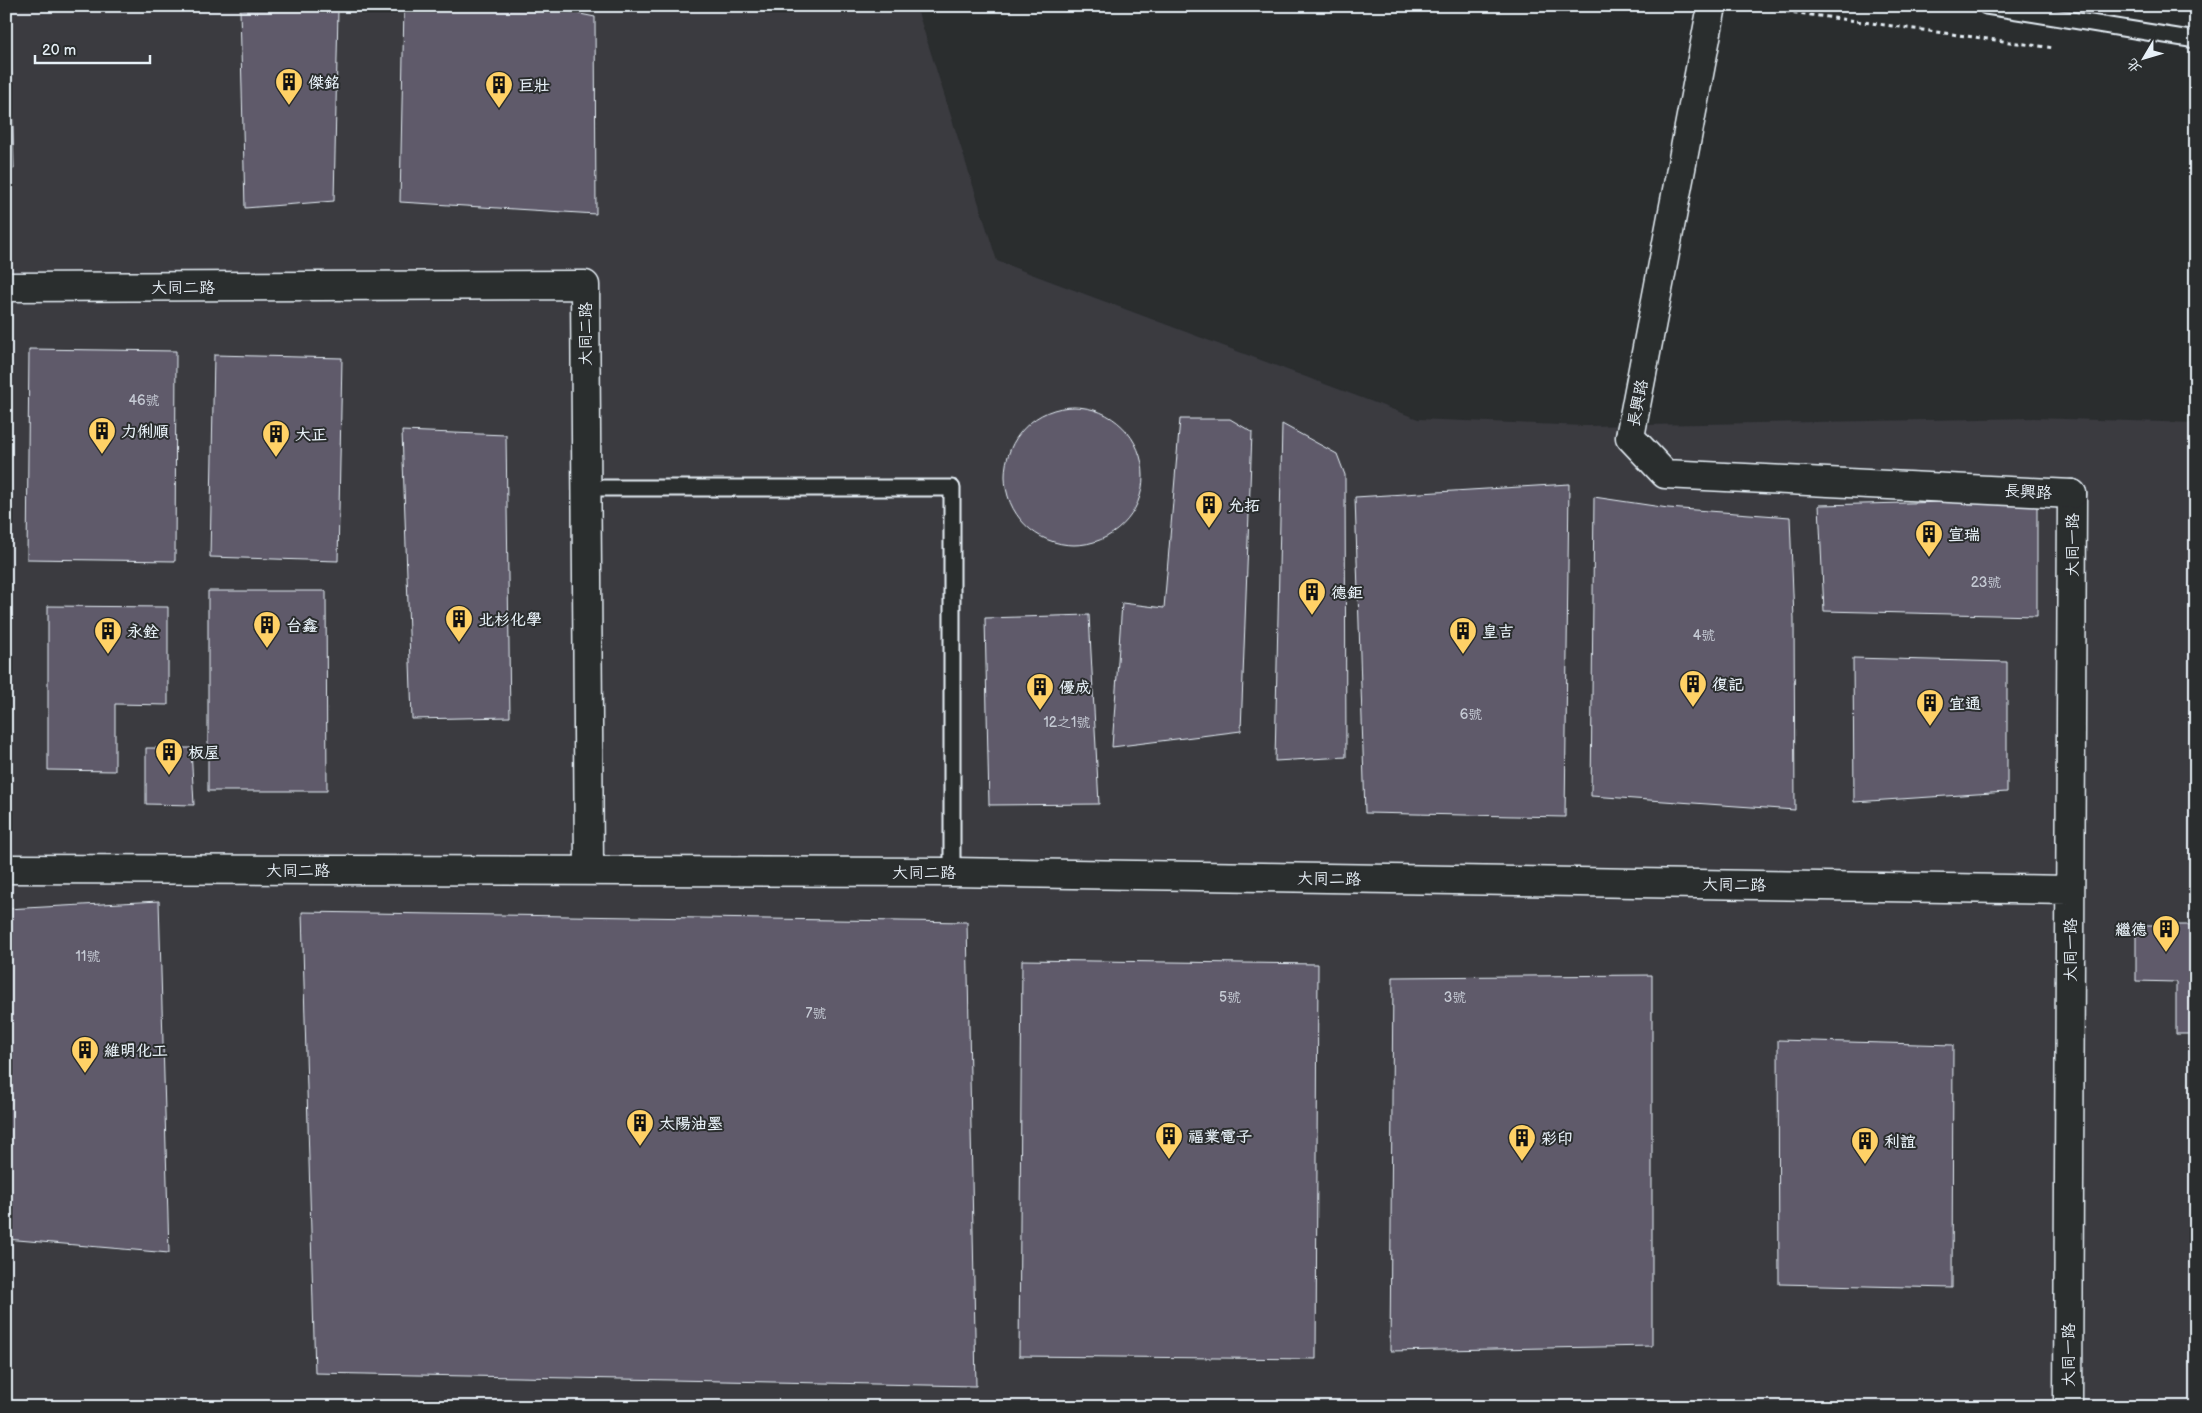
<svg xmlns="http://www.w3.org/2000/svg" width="2202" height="1413" viewBox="0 0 2202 1413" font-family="'Balsamiq Sans','LXGW WenKai TC',sans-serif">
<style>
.built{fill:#3a3a40}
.building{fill:#5e5a6b;stroke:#e8f1f8}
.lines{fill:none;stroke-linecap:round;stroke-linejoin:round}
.service-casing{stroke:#e8f1f8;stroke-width:19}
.minor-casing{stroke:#e8f1f8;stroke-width:31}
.tertiary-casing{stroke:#e8f1f8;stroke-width:31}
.path{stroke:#e8f1f8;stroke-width:3;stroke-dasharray:4 4;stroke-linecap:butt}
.service{stroke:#2a2d2e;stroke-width:15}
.minor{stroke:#2a2d2e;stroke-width:28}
.tertiary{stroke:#2a2d2e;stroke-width:28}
.labels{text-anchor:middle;stroke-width:4;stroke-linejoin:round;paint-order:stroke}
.number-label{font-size:14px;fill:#c6cbd5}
.poi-label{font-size:16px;font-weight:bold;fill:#e8f1f8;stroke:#2a2d2e;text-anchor:start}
.street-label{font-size:16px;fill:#e8f1f8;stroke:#2a2d2e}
</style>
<rect width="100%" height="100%" fill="#2a2d2e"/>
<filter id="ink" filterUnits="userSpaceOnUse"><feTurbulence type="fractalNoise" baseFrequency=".02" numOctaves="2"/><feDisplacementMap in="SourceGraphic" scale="10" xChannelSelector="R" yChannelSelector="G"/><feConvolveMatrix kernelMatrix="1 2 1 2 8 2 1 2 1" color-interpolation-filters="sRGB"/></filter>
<g filter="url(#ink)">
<!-- built -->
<path class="built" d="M6,6h910l81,255 421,158 168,7 448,-8 162,5v984h-2182l-8,-13z"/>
<!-- building -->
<path class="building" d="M6,6h4l4,163h-8z
M404,6h137l54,11 1,197 -196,-12z
M240,10h98l-4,191 -89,7z
M29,349l147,2 -1,210 -148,-2z
M214,355l128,3 -4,203 -128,-4z
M1005 476a69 69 0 1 1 138 0a69 69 0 1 1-138 0Z
M1180,419h50l22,13 -11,299 -129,16 10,-144 42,5z
M1282,424l55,30 8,21 1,282 -71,4z
M402,431l104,4 4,282 -98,2z
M1569,484l-4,333 -200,-4 -10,-316z
M1594,497l74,11 122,9 4,102 1,191 -204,-14z
M2037,500v116l-213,-5 -5,-106z
M208,591h118l1,200h-119z
M48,606l120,1v98l-53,-1v67l-67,-1z
M1089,615l10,189 -110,1 -4,-187z
M1853,658l154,4v130l-153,10z
M146,748h45l3,57 -48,-1z
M159,901l10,352 -163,-14v-330z
M302,912l665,10 9,464 -661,-13z
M2136,925h60v109h-20v-52l-40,-1z
M1022,960l296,4 -2,395 -297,-3z
M1652,975v371l-262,5 3,-374z
M1778,1040l175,5 -1,243 -173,-4z"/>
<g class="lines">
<defs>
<path id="service" d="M1986,6l210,34
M586,488h366v384"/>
<path id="minor" d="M6,287l579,-2 4,586
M6,869l946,3 1118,18
M2068,1407l4,-913"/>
<path id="tertiary" d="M1712,6l-82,431 35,37 407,20"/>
</defs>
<!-- service casing -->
<use href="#service" class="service-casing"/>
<!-- minor casing -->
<use href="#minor" class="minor-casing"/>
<!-- tertiary casing -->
<use href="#tertiary" class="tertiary-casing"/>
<!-- path -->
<path class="path" d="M1746,6l308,42"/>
<!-- service -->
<use href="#service" class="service"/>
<!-- minor -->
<use href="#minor" class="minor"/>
<!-- tertiary -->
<use href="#tertiary" class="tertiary"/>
</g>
</g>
<!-- icons -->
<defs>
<symbol id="building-pin" viewBox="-11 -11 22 30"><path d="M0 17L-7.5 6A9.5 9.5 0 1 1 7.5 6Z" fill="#ffd166" stroke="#2a2d2e"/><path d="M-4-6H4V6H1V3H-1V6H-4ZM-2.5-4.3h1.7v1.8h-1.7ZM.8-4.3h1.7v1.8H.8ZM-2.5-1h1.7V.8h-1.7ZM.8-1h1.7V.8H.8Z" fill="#111"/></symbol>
</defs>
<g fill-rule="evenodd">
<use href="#building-pin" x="273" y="66" width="32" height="43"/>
<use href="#building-pin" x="483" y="69" width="32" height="43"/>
<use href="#building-pin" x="86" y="415" width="32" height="43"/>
<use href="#building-pin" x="260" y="418" width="32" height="43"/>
<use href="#building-pin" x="1193" y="489" width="32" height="43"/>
<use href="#building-pin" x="1913" y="518" width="32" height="43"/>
<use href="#building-pin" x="1296" y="576" width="32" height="43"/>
<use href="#building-pin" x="443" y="603" width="32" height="43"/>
<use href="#building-pin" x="251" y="609" width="32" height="43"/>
<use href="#building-pin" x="92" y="615" width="32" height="43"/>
<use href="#building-pin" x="1447" y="615" width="32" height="43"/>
<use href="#building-pin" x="1677" y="668" width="32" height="43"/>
<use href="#building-pin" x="1024" y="671" width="32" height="43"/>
<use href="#building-pin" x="1914" y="687" width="32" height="43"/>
<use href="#building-pin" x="153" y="736" width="32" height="43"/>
<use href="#building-pin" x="2150" y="913" width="32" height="43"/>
<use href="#building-pin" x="69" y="1034" width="32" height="43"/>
<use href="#building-pin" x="624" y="1107" width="32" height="43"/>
<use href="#building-pin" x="1153" y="1120" width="32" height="43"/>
<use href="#building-pin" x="1506" y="1122" width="32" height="43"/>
<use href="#building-pin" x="1849" y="1125" width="32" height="43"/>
</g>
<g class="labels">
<!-- number labels -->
<g class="number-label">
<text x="144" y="405">46號</text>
<text x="1986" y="587">23號</text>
<text x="1704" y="640">4號</text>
<text x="1471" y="719">6號</text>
<text x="1067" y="727">12之1號</text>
<text x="88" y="961">11號</text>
<text x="1230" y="1002">5號</text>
<text x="1455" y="1002">3號</text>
<text x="816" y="1018">7號</text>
</g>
<!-- poi labels -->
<g class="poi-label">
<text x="308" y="88">傑銘</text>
<text x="518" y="91">巨壯</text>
<text x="121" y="437">力俐順</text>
<text x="295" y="440">大正</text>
<text x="1228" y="511">允拓</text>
<text x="1948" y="540">宣瑞</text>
<text x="1331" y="598">德鉅</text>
<text x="478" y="625">北杉化學</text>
<text x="286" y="631">台鑫</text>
<text x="127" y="637">永銓</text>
<text x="1482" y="637">皇吉</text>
<text x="1712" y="690">復記</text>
<text x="1059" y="693">優成</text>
<text x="1949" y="709">宜通</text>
<text x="188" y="758">板屋</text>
<text x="2147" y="935" text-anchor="end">繼德</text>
<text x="104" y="1056">維明化工</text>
<text x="659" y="1129">太陽油墨</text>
<text x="1188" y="1142">福業電子</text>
<text x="1541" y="1144">彩印</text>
<text x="1884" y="1147">利誼</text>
</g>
<!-- street labels -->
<g class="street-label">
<text x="183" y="293">大同二路</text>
<text transform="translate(585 334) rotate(-90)" y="6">大同二路</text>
<text transform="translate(1637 403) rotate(-79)" y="6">長興路</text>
<text transform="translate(2028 491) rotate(3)" y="6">長興路</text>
<text transform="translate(2072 545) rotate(-90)" y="6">大同一路</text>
<text x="298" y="876">大同二路</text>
<text x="924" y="878">大同二路</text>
<text transform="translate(1329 878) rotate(1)" y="6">大同二路</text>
<text transform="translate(1734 884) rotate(1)" y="6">大同二路</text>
<text transform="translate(2070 950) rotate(-90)" y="6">大同一路</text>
<text transform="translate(2068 1355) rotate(-90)" y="6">大同一路</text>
</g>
</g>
<!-- margin -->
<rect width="2202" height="1413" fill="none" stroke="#2a2d2e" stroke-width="25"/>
<rect x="12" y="12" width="2177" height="1388" fill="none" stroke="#e8f1f8" stroke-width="2" filter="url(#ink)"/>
<!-- north arrow -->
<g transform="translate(2144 58) rotate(232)" stroke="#2a2d2e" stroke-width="4" paint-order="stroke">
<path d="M0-4L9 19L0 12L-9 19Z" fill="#e8f1f8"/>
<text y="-8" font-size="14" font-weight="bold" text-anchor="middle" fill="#e8f1f8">北</text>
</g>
<!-- scale -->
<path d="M35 55v8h115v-8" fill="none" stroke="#e8f1f8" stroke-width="2.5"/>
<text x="42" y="55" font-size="15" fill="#e8f1f8" stroke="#2a2d2e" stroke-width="4" paint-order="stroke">20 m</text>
</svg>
